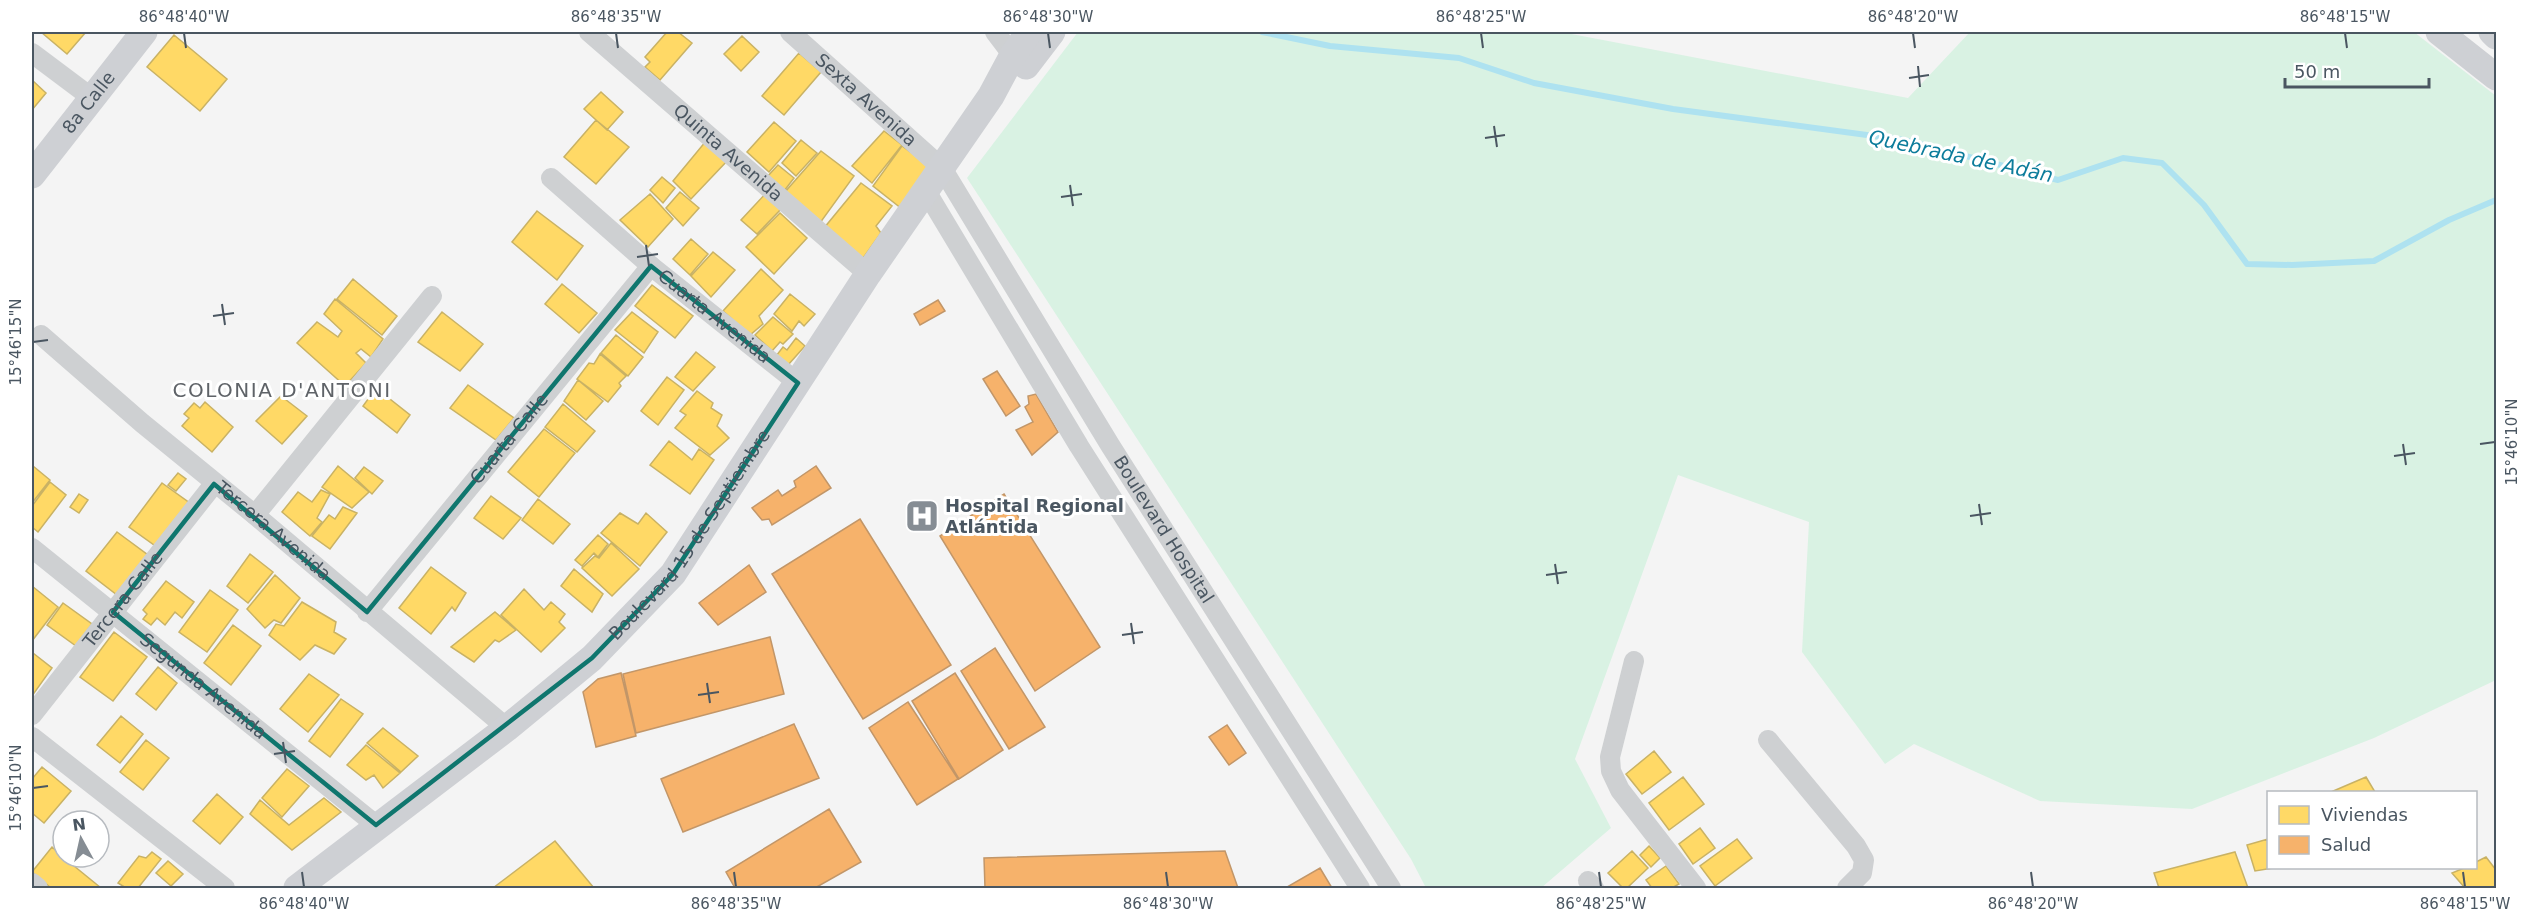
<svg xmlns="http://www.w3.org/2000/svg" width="2528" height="920" viewBox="0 0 2528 920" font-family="'DejaVu Sans',sans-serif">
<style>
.green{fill:#d9f2e3}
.homes{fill:#ffd966;stroke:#c9b264;stroke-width:1.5}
.health{fill:#f6b26b;stroke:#c29668;stroke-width:1.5}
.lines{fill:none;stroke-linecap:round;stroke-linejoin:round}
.stream{stroke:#aee2f0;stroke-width:6}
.street{stroke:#ced0d2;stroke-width:20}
.secondary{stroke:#ced0d4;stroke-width:27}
.marked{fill:none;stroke:#0f766e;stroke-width:4.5;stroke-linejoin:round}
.ticks{fill:none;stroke:#4a5661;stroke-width:2}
.labels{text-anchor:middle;stroke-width:6;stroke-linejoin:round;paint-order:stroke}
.street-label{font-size:18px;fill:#4a5661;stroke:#fff}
.poi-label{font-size:18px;font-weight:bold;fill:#4a5661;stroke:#fff;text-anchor:start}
.water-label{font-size:20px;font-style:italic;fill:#0c7c9b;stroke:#fff}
.neighbourhood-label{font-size:20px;letter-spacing:1.5px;fill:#5f6368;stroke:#fff}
.neatline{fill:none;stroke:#4a5661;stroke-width:2}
.ticks-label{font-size:15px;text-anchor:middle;fill:#4a5661}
</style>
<rect width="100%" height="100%" fill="#f4f4f4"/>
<!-- green -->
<path class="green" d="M1078,32h483l347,66 62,-66h444l82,64v584l-122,58 -182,71 -152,-8 -126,-57 -29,20 -83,-112 7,-130 -131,-47 -103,284 36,69 -70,60h-115l-15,-29 -444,-681z"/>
<!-- homes -->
<path class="homes" d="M41,32h45l-19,22z
M667,32h11l14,11 -32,37 -15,-13 5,-5 -5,-5z
M174,35l53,44 -27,32 -53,-44z
M742,36l17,16 -18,19 -17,-17z
M799,53l22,19 -37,43 -22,-19z
M32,80l14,13 -14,17z
M601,92l22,20 -16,18 -23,-21z
M596,120l33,27 -33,37 -32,-27z
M774,122l22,19 -27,31 -22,-20z
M884,131l18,14 -30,38 -20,-17z
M801,140l16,13 -21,23 -14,-13z
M706,141l22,19 -37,39 -18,-18z
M902,146l28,20 -28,43 -29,-23z
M821,151l33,25 -34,47 -35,-31z
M778,165l16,13 -10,13 -17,-14z
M662,177l13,11 -12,15 -13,-13z
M861,183l31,23 -16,20 5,7 -20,28 -37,-33z
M680,192l19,16 -16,18 -17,-18z
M767,192l16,15 -26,27 -16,-14z
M650,194l23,25 -25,28 -28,-27z
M537,211l46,35 -26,34 -45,-38z
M780,213l27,25 -33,36 -28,-27z
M691,239l17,15 -18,21 -17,-16z
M713,252l22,18 -24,27 -20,-21z
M761,269l22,21 -24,26 4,8 -13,11 -27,-24z
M353,279l44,37 -15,19 -45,-36z
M562,284l35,29 -18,20 -34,-29z
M652,285l41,31 -18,22 -40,-32z
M790,294l25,20 -11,12 -5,-5 -7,10 -18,-17z
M335,299l48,40 -12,18 -10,-8 -5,4 10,10 -21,23 -48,-43 20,-21 21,15 4,-6 -18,-17z
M442,312l41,32 -23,27 -42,-29z
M632,312l26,20 -14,21 -29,-23z
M773,317l20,17 -10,10 -3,-2 -8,9 -17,-16z
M616,335l27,22 -15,19 -27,-23z
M796,338l9,8 -17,19 -12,-9 7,-9 4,3z
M696,352l19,15 -22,24 -18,-14z
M600,354l26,22 -7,7 2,3 -13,16 -31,-23 12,-16 5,1z
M667,377l17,13 -26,35 -17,-14z
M578,380l25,21 -17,19 -22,-19z
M468,385l46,33 -18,22 -46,-32z
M376,388l34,27 -13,18 -34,-27z
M697,391l16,12 -2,5 11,7 -5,11 12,12 -19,17 -35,-27 11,-13 -6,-4z
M281,396l26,20 -25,28 -26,-23z
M205,402l28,25 -21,25 -30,-26 7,-8 -5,-4 10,-11 6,5z
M563,404l32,27 -18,21 -32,-25z
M544,429l31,24 -36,44 -31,-25z
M669,441l23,19 7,-11 15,11 -24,34 -40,-29z
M33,466l17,14 -18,23v-34z
M338,466l31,26 -17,16 -30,-21z
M364,467l19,14 -11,13 -17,-16z
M178,473l8,6 -10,12 -8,-6z
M50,482l16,13 -28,37 -6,-5v-21z
M162,483l32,23 -33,44 -32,-23z
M321,490l9,4 -13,24 5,4 -12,14 -28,-24 16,-20 14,10z
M79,494l9,6 -9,13 -9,-6z
M491,496l30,22 -18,21 -29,-21z
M538,499l32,25 -17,20 -31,-24z
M343,507l14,6 -27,36 -18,-13 17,-21 6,4z
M620,513l18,11 8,-11 21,19 -27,34 -39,-33z
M117,532l31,23 -31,40 -31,-24z
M598,535l10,9 -10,13 -4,-4 -12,13 -7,-6z
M611,543l28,26 -27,27 -30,-28 13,-12 4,2z
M250,554l23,18 -25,31 -21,-17z
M431,567l35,26 -11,18 -3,-4 -21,27 -32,-26z
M574,569l29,25 -11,18 -31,-26z
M275,575l25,23 -19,25 -7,-3 -9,8 -18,-19z
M166,581l28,21 -12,16 -7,-6 -10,13 -8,-7 -6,7 -8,-6 4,-5 -4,-4z
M32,586l26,21 -26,34z
M524,589l20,21 7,-8 14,12 -6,8 6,6 -24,24 -40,-37z
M210,590l28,20 -31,42 -28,-20z
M302,602l34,20 -2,10 12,7 -12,15 -19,-9 -15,15 -31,-25 7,-11 8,2z
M63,603l29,21 -16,22 -29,-21z
M495,612l21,18 -17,12 -4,-2 -21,22 -23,-15z
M233,625l28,21 -30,39 -27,-22z
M114,632l33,25 -34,44 -33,-24z
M33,653l19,15 -20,28v-41z
M158,667l19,16 -21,27 -20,-16z
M309,674l30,21 -31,37 -28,-23z
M341,699l22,15 -33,43 -21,-16z
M121,716l22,18 -23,29 -23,-18z
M383,728l35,28 -17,16 -34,-29z
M146,740l23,18 -26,32 -23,-18z
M366,745l34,28 -17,15 -9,-13 -8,5 -19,-15z
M1654,751l17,21 -29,22 -16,-20z
M42,767l29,24 -27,32 -12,-10v-34z
M287,769l22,17 -27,31 -20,-19z
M1683,777l21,27 -35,26 -20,-27z
M2366,777l9,15h-44z
M217,794l26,23 -23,27 -27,-23z
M324,798l17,14 -49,38 -42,-36 10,-14 29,25z
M1700,828l15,20 -22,16 -14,-20z
M1737,839l15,19 -37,28 -15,-20z
M2268,839v29h5l-18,3 -8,-26z
M555,841l39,47h-101z
M1649,846l11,12 -9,9 -11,-12z
M52,847l11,10 38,31h-50l-19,-16z
M1632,851l16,17 -21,20h-4l-15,-15z
M152,852l9,7 -23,29h-12l-8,-5 21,-27 7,2z
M2235,852l13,36h-89l-5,-15z
M2486,857l10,13v18h-31l-13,-15 12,-5h12v-6z
M168,861l15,13 -12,12 -15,-13z
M1666,866l13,18 -7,4h-20l-6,-8z"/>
<!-- health -->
<path class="health" d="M938,300l7,11 -25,14 -6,-11z
M997,371l23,35 -14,10 -23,-37z
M1036,394l22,38 -26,23 -16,-25 17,-8 -8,-15 4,-3 -1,-8z
M816,466l15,22 -59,37 -3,-6 -7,1 -10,-12 26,-18 4,6 14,-9 -2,-6z
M1004,494l96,153 -65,44 -95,-155z
M860,519l91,146 -88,54 -91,-145z
M749,565l17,27 -48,33 -19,-22z
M770,637l14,57 -148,39 -13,-59z
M995,648l50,79 -36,22 -48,-78z
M621,673l15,63 -40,11 -13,-55 15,-13z
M955,673l48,77 -44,29 -47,-78z
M908,702l50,77 -41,26 -48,-77z
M794,724l25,54 -136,54 -22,-53z
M1227,725l19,28 -17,12 -20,-28z
M829,809l32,53 -46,26h-80l-9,-16z
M1225,851l13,37h-253l-1,-30z
M1320,868l12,20 -45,-1z"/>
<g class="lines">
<!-- stream -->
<path class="stream" d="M1262,32l68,14 129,12 75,25 139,26 231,31 154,40 65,-22 39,5 42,42 43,59 45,1 82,-4 75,-41 47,-20"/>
<!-- street -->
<g class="street">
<path id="s1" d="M589,32l279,242"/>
<path id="s2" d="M790,32l152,136 168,277 281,443"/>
<path d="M995,32l25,33"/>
<path d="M32,53l60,45"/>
<path id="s3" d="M551,178l100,88 147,117"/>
<path d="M926,191l153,255 281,442"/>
<path id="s4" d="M41,335l101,88 113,92 252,213"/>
<path d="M255,515l177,-219"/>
<path id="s5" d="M32,548l344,277"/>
<path id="s6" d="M367,612l284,-346"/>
<path d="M1634,661l-24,96 1,14 9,19 76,98"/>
<path id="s7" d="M32,715l182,-231"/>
<path d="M32,737l193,151"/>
<path d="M1768,740l88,106 8,14 -2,13 -15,15"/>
<path d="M1588,881l6,7"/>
<path d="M32,883l6,5"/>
</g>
<!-- secondary -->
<g class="secondary">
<path d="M2439,32l57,45"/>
<path d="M2492,32l4,4"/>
<path d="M1026,66l26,-34"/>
<path id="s8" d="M32,175l112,-143"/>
<path id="s9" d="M297,888l210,-160 85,-70 81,-84 195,-300 123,-178 22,-41 16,-23"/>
</g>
</g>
<!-- marked area -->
<path class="marked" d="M651,266l147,117 -125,191 -81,84 -216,167 -263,-213 101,-128 153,128z"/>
<!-- ticks -->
<path class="ticks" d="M184,33l2,15M616,33l2,15M1048,33l2,15M1481,33l2,15M1913,33l2,15M2345,33l2,15M1918,66l2,21M1909,78l20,-3M1494,126l3,21M1485,138l20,-3M1070,185l3,21M1061,197l21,-3M646,245l3,21M637,257l21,-3M222,304l3,21M213,316l21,-3M33,342l15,-2M2403,444l3,21M2480,444l15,-2M2394,456l21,-3M1979,504l3,21M1970,516l21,-3M1555,564l3,20M1546,575l21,-3M1131,623l3,21M1122,635l21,-3M707,683l3,20M698,695l21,-3M283,742l3,21M274,754l21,-3M33,788l15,-2M302,872l2,15M734,872l2,15M1166,872l2,15M1599,872l2,15M2031,872l2,15M2463,872l2,15"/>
<!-- icons -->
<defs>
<symbol id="hospital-square" viewBox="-11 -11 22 22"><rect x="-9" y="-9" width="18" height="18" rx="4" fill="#868d94" stroke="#fff"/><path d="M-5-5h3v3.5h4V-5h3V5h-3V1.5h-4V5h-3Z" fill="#fff"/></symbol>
</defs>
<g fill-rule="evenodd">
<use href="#hospital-square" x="903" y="497" width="38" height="38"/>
</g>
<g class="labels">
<!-- street labels -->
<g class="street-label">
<text dy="6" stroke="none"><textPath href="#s2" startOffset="102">Sexta Avenida</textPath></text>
<text dy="6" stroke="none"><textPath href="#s8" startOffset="92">8a Calle</textPath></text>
<text dy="6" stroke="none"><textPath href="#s1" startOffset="184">Quinta Avenida</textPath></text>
<text dy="6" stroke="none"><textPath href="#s3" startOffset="214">Cuarta Avenida</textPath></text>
<text dy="6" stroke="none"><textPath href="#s6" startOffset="224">Cuarta Calle</textPath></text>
<text dy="6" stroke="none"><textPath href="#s2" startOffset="628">Boulevard Hospital</textPath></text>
<text dy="6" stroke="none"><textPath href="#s4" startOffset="304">Tercera Avenida</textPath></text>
<text dy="6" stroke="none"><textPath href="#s9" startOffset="532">Boulevard 15 de Septiembre</textPath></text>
<text dy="6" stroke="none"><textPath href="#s7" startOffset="147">Tercera Calle</textPath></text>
<text dy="6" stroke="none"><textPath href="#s5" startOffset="220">Segunda Avenida</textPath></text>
</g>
<!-- poi labels -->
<g class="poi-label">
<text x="945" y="512">Hospital Regional<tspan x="945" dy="21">Atlántida</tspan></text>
</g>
<!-- water labels -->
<g class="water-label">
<text transform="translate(1961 156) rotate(12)" y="7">Quebrada de Adán</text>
</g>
<!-- neighbourhood labels -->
<g class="neighbourhood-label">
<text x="282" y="397">COLONIA D'ANTONI</text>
</g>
</g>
<!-- border -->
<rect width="2528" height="920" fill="none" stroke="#ffffff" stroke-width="66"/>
<!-- legend -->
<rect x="2267" y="791" width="210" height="78" fill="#ffffff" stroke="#b7bbc0" stroke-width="1.5"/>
<rect x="2279" y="806" width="30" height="18" fill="#ffd966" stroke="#b7bbc0" stroke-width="1.5"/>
<text x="2321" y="821" font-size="18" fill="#4a5661">Viviendas</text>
<rect x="2279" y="836" width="30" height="18" fill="#f6b26b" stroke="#b7bbc0" stroke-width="1.5"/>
<text x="2321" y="851" font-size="18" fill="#4a5661">Salud</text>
<!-- north arrow -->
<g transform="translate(81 839) rotate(352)"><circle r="28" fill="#ffffff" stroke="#b7bbc0" stroke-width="1.5"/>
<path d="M0-4.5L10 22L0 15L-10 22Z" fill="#868d94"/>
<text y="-9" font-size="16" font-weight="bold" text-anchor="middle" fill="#4a5661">N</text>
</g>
<!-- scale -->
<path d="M2285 78v9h144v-9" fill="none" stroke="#4a5661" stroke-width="3"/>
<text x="2294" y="78" font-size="18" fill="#4a5661" stroke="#ffffff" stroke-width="4.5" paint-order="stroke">50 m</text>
<rect x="33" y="33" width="2462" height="854" class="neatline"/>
<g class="ticks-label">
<text x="184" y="22">86°48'40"W</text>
<text x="616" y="22">86°48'35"W</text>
<text x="1048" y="22">86°48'30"W</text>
<text x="1481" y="22">86°48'25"W</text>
<text x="1913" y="22">86°48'20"W</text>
<text x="2345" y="22">86°48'15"W</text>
<text transform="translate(16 342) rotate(-90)" y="5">15°46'15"N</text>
<text transform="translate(2512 442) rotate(-90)" y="5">15°46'10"N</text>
<text transform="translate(16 788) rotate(-90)" y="5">15°46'10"N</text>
<text x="304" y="909">86°48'40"W</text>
<text x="736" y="909">86°48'35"W</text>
<text x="1168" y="909">86°48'30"W</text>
<text x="1601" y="909">86°48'25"W</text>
<text x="2033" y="909">86°48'20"W</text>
<text x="2465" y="909">86°48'15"W</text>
</g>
</svg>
